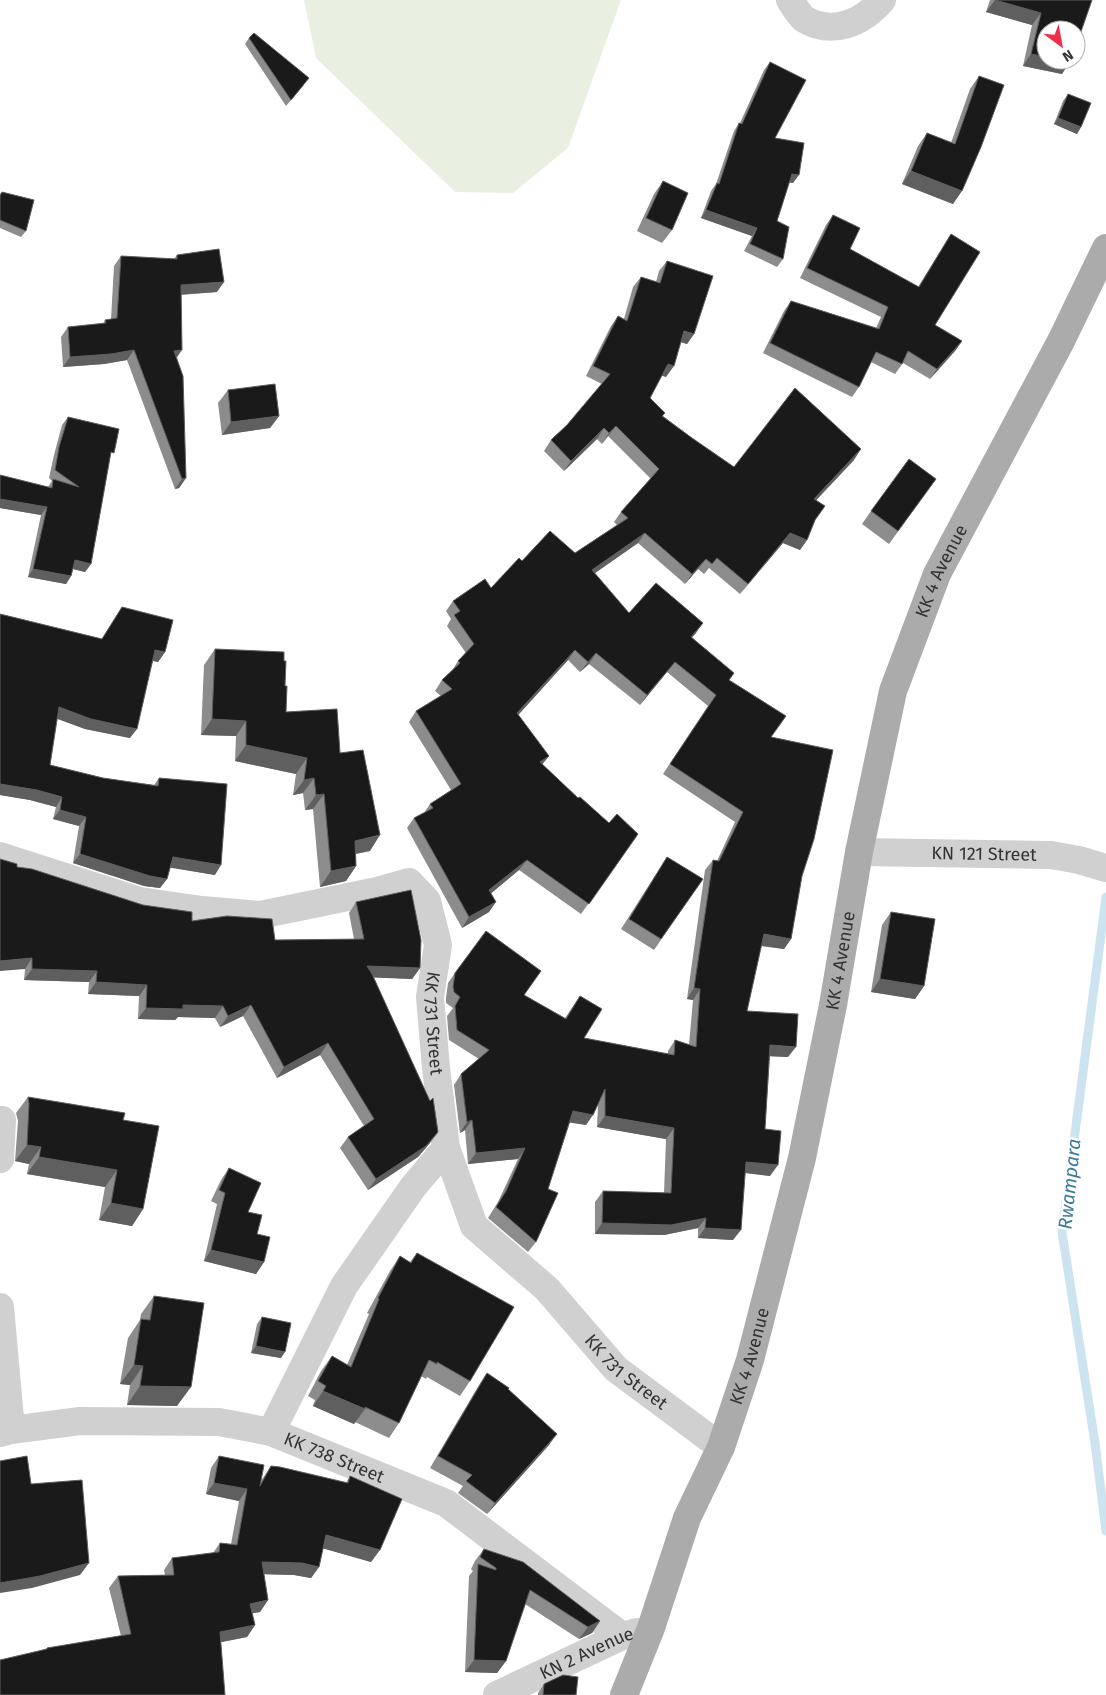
<svg xmlns="http://www.w3.org/2000/svg" width="1106" height="1695" viewBox="0 0 1106 1695" font-family="'Fira Sans',sans-serif">
<style>
.green{fill:#eaf0e1}
.lines{fill:none;stroke-linecap:round;stroke-linejoin:round}
.stream{stroke:#cde4f0;stroke-width:9}
.minor{stroke:#d0d0d0;stroke-width:28}
.major{stroke:#ababab;stroke-width:28}
.wall{fill:#8c8c8c}
.shaded-wall{fill:#5f5f5f}
.building{fill:#1a1a1a;stroke:#5f5f5f}
.labels{text-anchor:middle;stroke-width:5;stroke-linejoin:round;paint-order:stroke}
.street-label{font-size:18px;fill:#333;stroke:#fff}
.water-label{font-size:19px;font-style:italic;fill:#3b7b9b;stroke:#fff}
</style>
<rect width="100%" height="100%" fill="#fff"/>
<!-- green -->
<path class="green" d="M304,0h317l-53,148 -55,45 -58,-1 -139,-134z"/>
<g class="lines">
<!-- stream -->
<path class="stream" d="M1106,897l-44,335 33,211 11,88"/>
<!-- minor -->
<g class="minor">
<path d="M790,0c4,6 9,15 14,19 28,17 58,4 78,-19"/>
<path id="s1" d="M859,852l192,3 28,5 27,8"/>
<path id="s2" d="M0,856l140,45 62,9 58,5 117,-24 32,-9 18,19 11,44 -8,52 6,71 10,80 28,78 73,63 69,80 105,78"/>
<path d="M0,1159l2,-39"/>
<path d="M0,1307l11,123"/>
<path d="M271,1432l73,-146 69,-99 33,-39"/>
<path id="s3" d="M0,1433l11,-3 69,-9 139,1 52,10 175,71 176,133"/>
<path id="s4" d="M497,1695l125,-59 15,-4"/>
</g>
<!-- major -->
<path class="major" id="s5" d="M624,1695l27,-67 36,-110 34,-71 29,-87 52,-202 31,-153 26,-153 34,-161 44,-117 124,-233 45,-93"/>
</g>
<!-- wall -->
<path class="wall" d="M990,0h102l-30,74 -39,-8 9,-41 -46,-13z
M249,38l55,47 -18,21 -41,-62z
M770,62l5,76 18,45 -4,-1 -12,39 6,38 -6,8 -33,-16 8,-15 -51,-18 10,-27 5,-7 18,-53 5,-8h1l24,-53z
M979,76l-26,128 -51,-20 16,-38 9,-13 24,10 19,-54z
M1068,94l13,33 -4,7 -23,-10 9,-23z
M663,181l9,49 -10,13 -25,-12 17,-37z
M2,192l24,39 -5,6 -21,-9v-34z
M833,215l17,34 68,38 33,-53 -16,91 27,16 -7,10 -25,28 -27,-16 -8,11 -24,-12 -12,25 -7,10 -89,-44 21,-42 7,-10 85,27 5,-11 -81,-39 26,-53z
M177,255l40,37 -36,3 -4,63 9,120 -7,10 -4,1 -48,-129 -23,4 -41,3 -2,-30 7,-10 35,-3 2,-4 6,-1 3,-53 7,-10 53,3z
M667,261l27,73 -7,10 -6,-2 -15,35 -4,-2 -12,23 15,15 -2,3 29,22 42,29 120,-7 -38,40 -1,20 -8,20 -7,10 -17,-7 -43,51 -31,-26 -5,6 -6,-5 -13,15 -47,-41 -43,30 34,40 67,20 -4,4 37,43 42,57 31,139 -11,63 -7,10 -23,-3 -14,65 41,46 -18,-1 -5,73 5,47 -25,-3 -12,67 -35,-2v-10l-34,7 -69,-1v-32l8,-11 61,2 2,-54 -69,-12 1,-22 -12,20 -16,-3 -22,67 -12,53 -8,10 -40,-34 10,-16 20,-43 -50,5 -3,-34 -5,3 -6,-48 7,-11 18,-15 -30,-19 -2,-24 6,-8 -7,-5v-5l2,-15 7,-10 69,22 41,23 15,-22 4,42 84,16v-3l7,-11 14,5 4,-45 -6,-1 18,-129 8,-10 4,1 18,-39 -72,-48 45,-68 -41,-34 -27,33 -51,-41 -9,8 -12,-12 -50,55 31,41 -7,8 36,34 31,25 29,11 -57,80 -62,-44 -28,23 -2,19 -27,16 -55,-100 7,-10 10,-5 6,-9 21,-14 -42,-68 7,-11 25,-15 -6,-5 7,-11 9,-8 7,-11 8,-8 -19,-27 4,-7 -5,-8 7,-10 38,-13 31,-27 53,-8 42,-28 -3,-3 7,-10 30,-33 -43,-43 -6,8 -5,-5 -33,32 -20,-20 7,-11 16,-15 35,-41 -16,-8 25,-50 7,-10 6,3 9,-32 8,-10 15,5 3,-11z
M228,390l51,26 -9,12 -48,7 -4,-32z
M68,417l42,41 -19,106 -6,8 -12,-3 -2,7 -5,8 -38,-7 13,-62 -41,-7v-33l48,12 4,-6 -3,-3 5,-23 8,-30z
M936,479l-47,65 -27,-20 9,-13z
M122,607l43,45 -7,10 -5,-1 -23,77 -45,-9 -28,-11 -7,47 53,13 51,7 5,-7 56,97 -45,-8 -3,12 -7,9 -16,-2 -71,-23 6,-37 -26,-7 3,-12 -26,-7 -30,-5v-181l102,25z
M215,649l69,12 2,51 54,41 30,98 -14,3v12l-10,15 -26,6 -7,-78 -8,1 -2,-17 -10,2 3,-21 -61,-13 1,-25 -35,-1 3,-70z
M667,857l36,22 -49,71 -33,-21z
M17,867l175,54 83,19 79,-1 -5,-26 7,-11 64,66 -8,11 -38,-2 56,166 -12,14 -50,33 -28,-42 8,-11 16,-11 -44,-71 -43,23 -34,-62 -23,11 -5,-9 -37,-1 -3,3 -37,-1 1,-23 -51,-2 1,-12 -65,-2 1,-11z
M891,912l33,74 -9,13 -44,-7 11,-67z
M28,1097l95,23 20,89 -11,17 -33,-6 6,-33 -78,-13 2,-10 -14,-3 3,-40 -2,-8z
M229,1168l19,44 9,22 7,28 -8,12 -52,-13 13,-57 -6,-3 10,-21z
M417,1253l53,128 -10,15 -33,-19 -1,2 -5,-3 -22,47 -10,15 -34,-16 -1,2 -41,-18 2,-6 -7,-4 13,-25 11,-15 15,9 22,-51 -2,-1 23,-42 10,-15 10,6z
M154,1296l23,110 -50,-1 3,-20 -10,-1 8,-46 12,-18 1,-6z
M262,1317l19,41 -30,-5 6,-29z
M487,1373l62,72 -62,69 -29,-21 5,-7 -33,-18 49,-83z
M219,1456l42,25 10,-15 75,17 4,-7 21,86 -48,-14 -4,19 -8,11 -17,-3 -30,-1 4,26 -8,12 -8,1 3,12 -8,12 -26,5 -176,8 2,-2 74,-12 -12,-48 9,-12 47,-1 -1,-5 8,-12 41,-5 7,-10 11,1 8,-43 -33,-7 5,-26z
M484,1549l116,72 -8,12 -13,6 -54,-35 -19,57 -9,12 -32,-1 4,-96 4,-5 -2,-2 4,-8z
M544,1684l32,11h-38v-2z"/>
<!-- shaded-wall -->
<path class="shaded-wall" d="M995,0l46,13 -9,12 -46,-13z
M1031,54l15,3v3h15l9,2 -8,12 -39,-8z
M1058,118l23,9 -4,7 -23,-10z
M911,171l51,20 -9,13 -51,-20z
M792,174l7,1 -6,8 -7,-1z
M706,210l51,18 -5,8 -51,-18z
M224,282l-7,10 -43,3 7,-10z
M684,331l10,3 -7,10 -10,-3z
M962,341l-7,10 -25,28 7,-10z
M134,350l-7,10 -23,4 -41,3 7,-10z
M182,350l-7,10 -1,-9z
M668,364l6,2 -8,11 -6,-2z
M279,416l-9,12 -48,7 9,-13z
M616,426l-8,10 -6,8 7,-11z
M604,428l-7,11 -33,32 7,-10z
M861,449l-7,11 -47,50 7,-11z
M186,478l-7,10 -4,1 7,-10z
M0,499l47,8 -6,8 -41,-7z
M645,533l-7,10 -53,37 7,-10z
M790,533l17,7 -7,10 -17,-7 -43,51 8,-10z
M706,559l-8,10 -13,15 7,-10z
M75,560l16,4 -6,8 -16,-4z
M33,569l38,7 -5,8 -38,-7z
M703,623l-7,10 -12,14 7,-10z
M155,650l10,2 -7,10 -9,-2z
M575,650l-7,10 -58,64 7,-11z
M596,653l-7,11 -9,8 8,-10z
M675,662l-8,10 -27,33 7,-10z
M59,707l78,22 -7,9 -45,-9 -33,-12z
M212,719l34,2 -10,15 -35,-1z
M246,745l61,13 -11,16 -61,-13z
M549,756l-8,10 -1,-4z
M314,778l-11,15 -10,2 11,-15z
M0,784l37,6 25,7 -6,10 -26,-7 -30,-5z
M324,794l-11,15 -8,1 11,-15z
M60,810l26,7 -7,9 -26,-7z
M380,835l-10,16 -26,5 11,-15z
M80,854l87,25 -7,9 -16,-2 -71,-23z
M173,857l48,8 -6,10 -49,-8z
M527,860l-8,10 -37,31 7,-11z
M356,866l-10,15 -26,6 11,-16z
M496,902l-7,10 -27,16 7,-11z
M764,934l27,5 -7,10 -28,-4z
M32,958l-7,11 -25,2v-10z
M367,966l53,2 -8,11 -53,-2z
M32,969l65,2 -8,11 -65,-2z
M880,979l44,7 -9,13 -44,-7z
M96,982l51,3 -8,11 -51,-2z
M694,988l6,1 -7,11 -6,-1z
M183,1005l40,1 -8,12 -37,-1 -3,3 -37,-1 8,-11z
M251,1005l-8,11 -23,11 8,-11z
M328,1043l-8,12 -43,23 7,-11z
M770,1045l26,2 -8,10 -25,-1z
M573,1111l20,4 -7,10 -20,-3z
M605,1116l69,12 -8,11 -69,-12z
M472,1120l-7,10 -5,3 7,-11z
M438,1132l-8,11 -12,14 -50,33 8,-11z
M27,1145l14,2 -12,17 -14,-3z
M525,1148l-7,11 -50,5 8,-11z
M39,1157l78,13 -12,17 -78,-13z
M746,1162l32,3 -8,11 -32,-4z
M111,1203l32,6 -11,17 -33,-6z
M706,1218l-8,10 -34,7 -69,-1 7,-11z
M705,1228l36,2 -8,10 -35,-2z
M211,1250l53,12 -8,12 -52,-13z
M256,1346l29,6 -4,6 -30,-5z
M134,1365l9,1 -13,19 -10,-1z
M140,1386l51,1 -14,19 -50,-1z
M323,1391l42,18 -11,15 -41,-18z
M557,1434l-8,11 -62,69 8,-11z
M214,1483l33,6 -8,12 -33,-7z
M326,1535l54,15 -9,12 -53,-15z
M262,1562l40,1 17,4 -8,11 -17,-3 -41,-1z
M89,1563l-9,12 -48,13 -32,5v-10z
M268,1600l-8,12 -18,3 8,-11z
M600,1621l-8,12 -13,6 9,-12z
M255,1625l-8,12 -35,7 8,-12z
M474,1660l32,1 -9,12 -32,-1z"/>
<!-- building -->
<path class="building" d="M995,0h97l-16,46v-16h-30v27l-15,-3 10,-41z
M254,33l55,45 -18,22 -42,-62z
M1061,60h10l-1,2z
M770,62l36,18 -31,58 29,5 -5,32 -7,-1 -15,47 12,6 -6,32 -33,-15 7,-16 -51,-18 11,-27 2,1 20,-61 3,1z
M979,76l25,9 -23,62 -19,44 -51,-20 16,-38 28,11z
M1068,94l23,9 -10,24 -23,-9z
M663,181l25,12 -16,37 -26,-12z
M2,192l32,8 -8,31 -26,-11v-24z
M833,215l27,13 -10,21 69,38 32,-53 29,18 -45,73 27,16 -25,28 -29,-18 -6,13 -26,-12 -17,35 -89,-44 21,-42 88,28 9,-22 -81,-39z
M219,249l5,33 -43,3 1,65 -8,1 9,25 3,102 -4,1 -48,-129 -23,4 -41,3 -2,-30 38,-4 -1,-3 12,-2 4,-62 56,3v-4z
M667,261l46,15 -19,58 -10,-3 -10,35 -6,-2 -18,34 15,15 -3,3 30,22 42,29 61,-79 66,61 -47,50 11,7 -10,14 -8,20 -17,-7 -42,51 -31,-26 -5,6 -6,-5 -14,15 -47,-41 -53,37 37,43 27,-30 47,40 -12,14 43,36 -5,7 57,36 -15,21 62,13 -19,89 -12,37 -11,63 -27,-5 -17,77 51,3 -2,33 -26,-2 -5,84 16,2 -3,34 -32,-3 -5,68 -36,-2 1,-10 -35,7 -69,-2 1,-32 68,2 3,-65 -69,-12v-27l-12,26 -20,-4 -25,78 10,4 -22,49 -40,-35 10,-16 19,-43 -49,5 -4,-33 -5,2 -6,-48 28,-24 -32,-20 -2,-24 5,-9 -6,-5 -1,-5 2,-14 31,-42 55,40 -17,24 42,24 14,-23 22,13 -18,29 90,17 1,-15 21,7 4,-58 -6,-1 19,-128 6,1 24,-49 -73,-48 46,-69 -41,-33 -28,33 -51,-42 -8,9 -13,-12 -58,63 32,43 -9,6 38,36 2,-1 29,26 8,-9 21,20 -49,70 -62,-44 -38,30 7,12 -27,15 -55,-99 19,-10 -3,-4 31,-20 -45,-73 36,-22 -10,-9 18,-17 -2,-2 16,-17 -20,-29 6,-4 -7,-10 32,-22 6,9 28,-30 3,3 28,-30 25,22 53,-35 -7,-6 38,-43 -43,-43 -7,7 -5,-5 -33,33 -20,-21 16,-15 43,-51 -17,-8 25,-50 9,5 14,-44 19,6z
M275,384l4,32 -48,6 -3,-32z
M68,417l51,12 -5,24 -3,-1 -20,112 -16,-4 -4,16 -38,-7 14,-62 -47,-8v-24l52,13 1,-9 26,8 -24,-17 4,-23z
M909,459l27,20 -38,52 -27,-20z
M122,607l51,13 -8,32 -10,-2 -18,79 -46,-10 -32,-12 -9,58 53,13 55,8 1,-8 68,6 -6,81 -48,-8 -6,22 -17,-3 -70,-22 6,-37 -26,-7 2,-13 -25,-7 -37,-6v-170l102,25z
M215,649l69,3v9h2l-1,25h2l-1,26 51,-3 3,44 23,-3 17,85 -25,6 1,25 -25,5 -7,-77 -8,1 -2,-17 -10,2 3,-22 -61,-13v-24l-34,-2z
M667,857l36,22 -42,60 -32,-20z
M0,859l17,5v3l15,2 111,36 49,7v9l35,-5 45,3 3,21 89,-1 -8,-37 55,-12 10,50 -1,28 -53,-2 5,8 58,127 3,-3 5,34 -12,14 -50,33 -28,-42 26,-18 -46,-76 -44,24 -33,-62 -23,11 -5,-10 -40,-1v4l-37,-1 1,-23 -51,-3 1,-11 -65,-2v-11l-32,3z
M891,912l44,7 -11,67 -44,-7z
M28,1097l97,16 -2,7 36,6 -16,83 -32,-6 6,-33 -78,-13 2,-10 -14,-2 2,-41z
M229,1168l32,15 -13,29 14,3 -5,19 13,3 -6,25 -53,-12 14,-57 -6,-3z
M417,1253l97,54 -44,74 -33,-19v2l-8,-4 -30,63 -34,-16v2l-42,-18 3,-5 -8,-5 14,-25 19,11 28,-68 -1,-1 22,-42 11,7z
M154,1296l50,7 -13,84 -51,-1 3,-20 -9,-1 7,-46 9,1z
M262,1317l29,6 -6,29 -29,-6z
M487,1373l22,15 -1,1 49,45 -62,69 -29,-22 6,-6 -34,-19z
M27,1456l4,28 51,-4 7,83 -49,13 -40,7v-122z
M219,1456l45,9 -4,21 11,-20 9,1 68,16 2,-7 52,23 -22,51 -54,-15 -7,32 -17,-4 -40,-1 6,38 -18,4 5,21 -35,7 5,63h-225v-35l47,-11v-1l84,-14 -13,-58 56,-1 -2,-17 47,-6 1,-9 17,2 10,-56 -33,-6z
M484,1549l39,13 77,59 -12,6 -58,-37 -24,71 -32,-1 4,-96 18,6v-2l-16,-11z
M563,1675l15,2 -2,18h-33l1,-11z"/>
<g class="labels">
<!-- street labels -->
<g class="street-label">
<text dy="6" stroke="none"><textPath href="#s5" startOffset="1172">KK 4 Avenue</textPath></text>
<text dy="6" stroke="none"><textPath href="#s1" startOffset="125">KN 121 Street</textPath></text>
<text dy="6" stroke="none"><textPath href="#s5" startOffset="768">KK 4 Avenue</textPath></text>
<text dy="6" stroke="none"><textPath href="#s2" startOffset="571">KK 731 Street</textPath></text>
<text dy="6" stroke="none"><textPath href="#s5" startOffset="362">KK 4 Avenue</textPath></text>
<text dy="6" stroke="none"><textPath href="#s2" startOffset="991">KK 731 Street</textPath></text>
<text dy="6" stroke="none"><textPath href="#s3" startOffset="341">KK 738 Street</textPath></text>
<text dy="6" stroke="none"><textPath href="#s4" startOffset="99">KN 2 Avenue</textPath></text>
</g>
<!-- water labels -->
<g class="water-label">
<text transform="translate(1069 1184) rotate(-84)" y="7">Rwampara</text>
</g>
</g>
<!-- north arrow -->
<g transform="translate(1061 45) rotate(148)"><circle r="24" fill="#ffffff" stroke="#adadad"/>
<path d="M0-4L9 19L0 12L-9 19Z" fill="#ef3049"/>
<text y="-8" font-size="14" font-weight="bold" text-anchor="middle" fill="#333333">N</text>
</g>
</svg>
